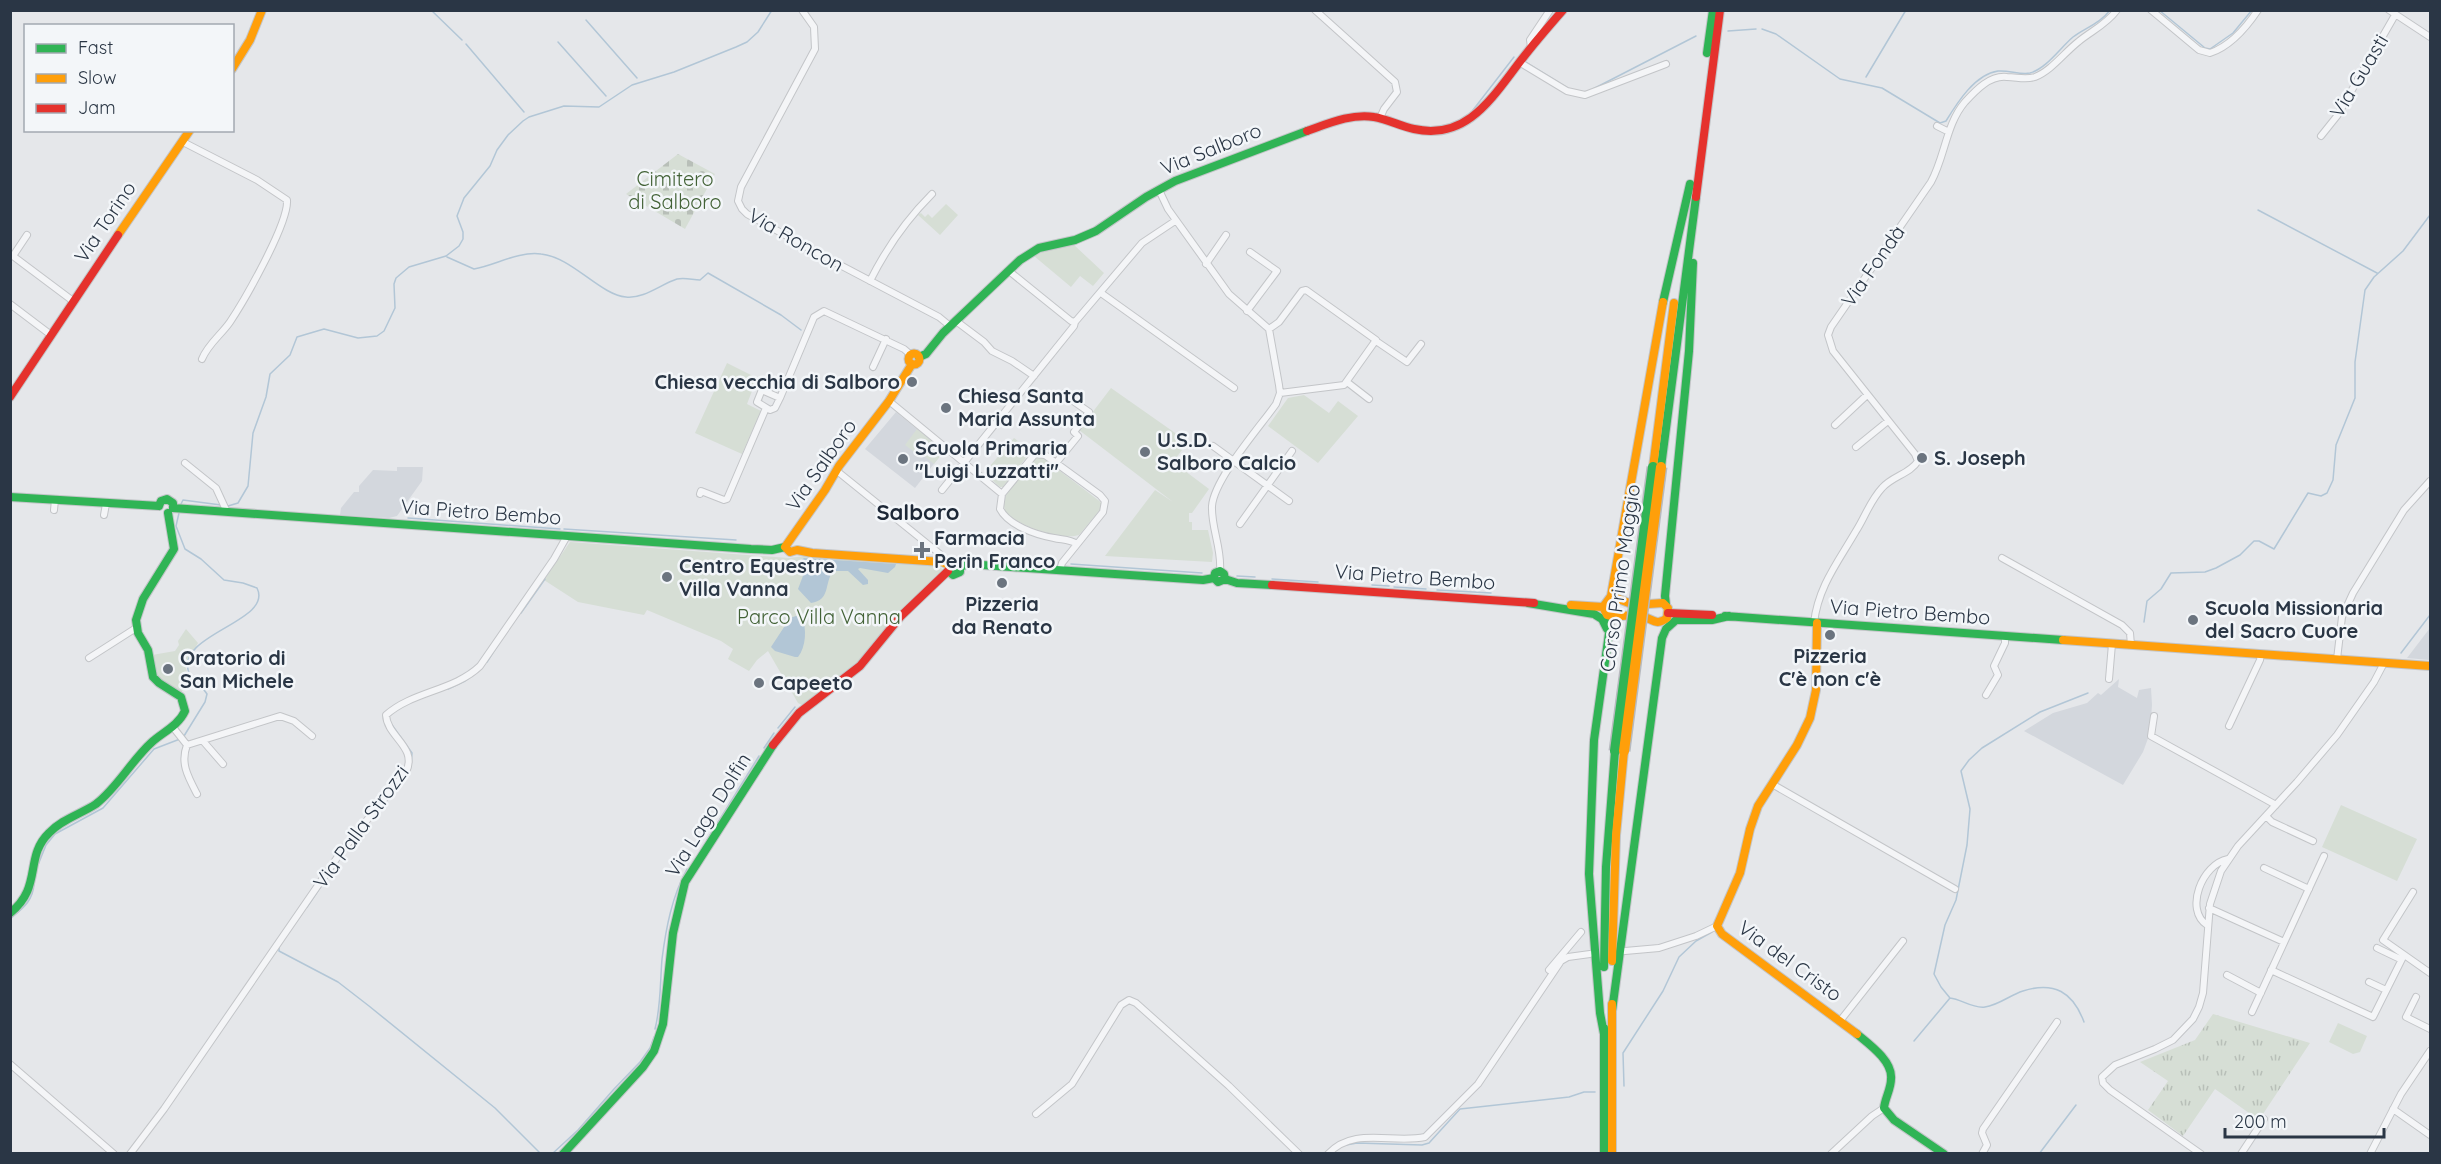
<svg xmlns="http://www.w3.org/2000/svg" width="2441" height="1164" viewBox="0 0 2441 1164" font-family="Quicksand,sans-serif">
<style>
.built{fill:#d3d7dd}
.grass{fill:url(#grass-tufts)}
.cemetery{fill:url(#cemetery-stones)}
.green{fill:#d6ded5}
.water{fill:#b2c6d6}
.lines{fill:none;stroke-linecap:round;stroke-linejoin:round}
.stream{stroke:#b2c6d6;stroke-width:1.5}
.street-casing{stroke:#c3c5c8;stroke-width:8}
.fast-casing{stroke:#c3c5c8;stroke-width:10}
.slow-casing{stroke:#c3c5c8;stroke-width:10}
.jam-casing{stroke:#c3c5c8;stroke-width:10}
.street{stroke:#f4f5f7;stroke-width:6}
.fast{stroke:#30b455;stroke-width:8}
.slow{stroke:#ff9f0a;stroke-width:8}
.jam{stroke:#e5322d;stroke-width:8}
.fast-bridge-casing{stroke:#b7babf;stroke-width:13;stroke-linecap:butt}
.slow-bridge-casing{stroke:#b7babf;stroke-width:13;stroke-linecap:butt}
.fast-bridge{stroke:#30b455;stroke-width:10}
.slow-bridge{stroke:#ff9f0a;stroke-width:10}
.poi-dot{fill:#6b747f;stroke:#f3f6f9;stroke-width:2}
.labels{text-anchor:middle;stroke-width:5;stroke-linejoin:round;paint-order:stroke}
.street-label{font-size:20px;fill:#2a3645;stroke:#f3f6f9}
.park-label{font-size:20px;fill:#426236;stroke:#f3f6f9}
.poi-label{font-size:20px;font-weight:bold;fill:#2a3645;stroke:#f3f6f9;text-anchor:start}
.quarter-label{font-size:22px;font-weight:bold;fill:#1c2736;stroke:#f3f6f9}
</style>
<defs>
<pattern id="grass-tufts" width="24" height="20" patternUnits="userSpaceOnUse" patternTransform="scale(1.5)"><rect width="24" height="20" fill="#d6ded5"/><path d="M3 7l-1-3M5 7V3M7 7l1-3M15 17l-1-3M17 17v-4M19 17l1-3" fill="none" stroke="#b8bfb8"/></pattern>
<pattern id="cemetery-stones" width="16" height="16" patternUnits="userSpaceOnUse" patternTransform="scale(1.5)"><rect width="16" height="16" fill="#d6ded5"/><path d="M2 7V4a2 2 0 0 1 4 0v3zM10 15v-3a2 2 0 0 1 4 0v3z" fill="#b8bfb8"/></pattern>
</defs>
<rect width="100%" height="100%" fill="#e5e7ea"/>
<!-- built -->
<path class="built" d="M896,412l48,39 -29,37 -50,-39z
M397,467h26l-1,14 -25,35 -8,2 -49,-3 1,-7 13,-16h5v-6l14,-16 24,1z
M2430,628v32l-23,-2z
M2119,679l-1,8 19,11 2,-8 12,-2 1,17 -2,28 -7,19 -20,33 -99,-54 29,-18 34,-10 11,-10 3,2z"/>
<!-- grass -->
<path class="grass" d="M2213,1014l97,29 -51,77 -44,-31 -32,47 -35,-26 20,-29 -28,-19 55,-22z"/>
<!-- cemetery -->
<path class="cemetery" d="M678,154l37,20 -30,55 -59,-35z"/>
<!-- green -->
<path class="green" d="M946,204l12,11 -18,20 -22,-20 3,-2 4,4 3,-3 4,4z
M1073,244l31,29 -11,13 -13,-10 -9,11 -37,-31 13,-6z
M727,363l30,15 -10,26 14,7 -19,43 -47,-21z
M1111,388l77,54 -15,20 36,27 -17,24h-3v9h3v8h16l5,23 -1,9 -107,-6 50,-66 18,12 -94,-72z
M1304,395l25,18 9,-12 20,15 -40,47 -50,-37 20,-28z
M917,429l27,22 -10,13 -14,-12 -3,2 -12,-9z
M1014,438l12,9 3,7 -26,33h-3l-16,-14z
M1037,456l6,2 59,45 -2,7 -21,25c-18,6 -59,-9 -73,-22 -9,-18 15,-39 26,-53z
M570,542l219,16 16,-2 132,8 6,6 -79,89 -60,47 -6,-3 -30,-52 -11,9 -8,11 -21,-12 5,-10 -12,-8 -74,-31 -3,5 -66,-13 -34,-22z
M186,629l12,14 -13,22 4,14 -8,14c-21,-11 -26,-13 -29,-38l23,-4 4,-6 -1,-4z
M2341,805l76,34 -20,42 -75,-34z
M2338,1023l29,13 -7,16 -7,2 -24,-12z"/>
<!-- water -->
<path class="water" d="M804,558l92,6 -1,3 -7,6 -28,-5 -2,1 10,11v4l-5,1 -15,-14h-15c-9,12 -2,29 -22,32l-13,-14 8,-21 -6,-7z
M796,616l6,1c5,12 4,30 -4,40h-3l-20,-6 -4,-4 19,-29z"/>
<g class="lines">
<!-- stream -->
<path class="stream" d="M431,10l31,30
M2159,10l46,38 5,1 23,-16 19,-23
M586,20l51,58
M1762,29l14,5 64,45 42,9 58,35 6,-2c11,-18 29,-47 52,-50 11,-1 22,4 32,2 17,-5 30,-25 43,-36 12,-9 28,-14 37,-27
M1728,31l28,-2
M558,42l48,54
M466,44l58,68
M1527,63l42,26
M1866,77l40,-67
M1593,89l103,-53
M1473,110l41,-53
M2258,210l119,63
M447,257l27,12c22,-4 44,-18 67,-15 31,3 59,41 85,43 18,2 35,-13 51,-18 8,-2 16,1 23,1l8,-7 73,42 20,15
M181,504l2,-4 38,5
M228,506l10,-3 10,-17 5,-53 13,-36 4,-23 20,-19 7,-18 27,-8 34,9 19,-2 7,-5 11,-23 -1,-24 2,-6 13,-11 37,-11 13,-10 4,-7v-7l-6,-16 7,-18 26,-32 7,-16 11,-15 15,-14 6,-4 35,-11 35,1 33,-22 42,-13 62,-25 11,-5 11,-10 14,-22
M179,513l-3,13 9,23 16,10 23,21 19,3 14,5c17,34 -83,46 -68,85 4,8 13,13 18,21l-2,8 -21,34
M408,518l152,11
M564,529l172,11
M1071,564l131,9
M1237,576l18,1
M1272,579l46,3
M1372,585l17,1
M1394,587l32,2
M1437,590l54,3
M521,613l24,-34
M2144,622l3,-21 14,-12 10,-16 34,-1 11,-4 24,-13 14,-14h5l15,8 34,-56 13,3 6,-3 6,-13 3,-35 19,-47v-36l10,-72 9,-13 29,-26 27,-36
M2401,653l29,-38
M487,662l10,-16
M448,689l17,-8 14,-11
M392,725l20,28 -1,12
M778,728l17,-21
M764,748l10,-15
M707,840l52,-84
M38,865l8,-20 9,-11 48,-26 51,-59 26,-10
M307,907l31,-46
M10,919c13,-11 23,-18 24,-35
M279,948v3l59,31 31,24 126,102 46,46
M1950,998c11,1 23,11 35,9 14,-2 25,-12 38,-16 31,-10 50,1 61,31
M655,1029c6,-23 5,-46 7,-70 4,-31 10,-63 25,-90
M1914,1041l36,-43 -9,-11 -7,-13 11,-49 11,-25 11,-55 3,-36 -9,-38 8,-11 13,-12 58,-36 48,-19
M1624,1086l-1,-33 40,-62 16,-34 17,-16 16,-9
M1346,1145l11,-2 65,2 7,-2 31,-34 109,-12 15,-5h11
M552,1154l26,-24 36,-41 26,-27 10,-14 4,-11
M2039,1154l37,-49"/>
<defs>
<path id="street" d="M802,10l12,17 1,22 -74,138 -3,14 4,8 5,5 76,42 116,61 11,9
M1315,10l80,72 2,10 -13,17 -4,9
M2151,10l48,40 11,3c21,-7 36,-25 48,-43
M2389,10l41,27
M1531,47l-1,-7 20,-30
M1519,62l48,29 18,4 81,-31
M1937,126l12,6
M2321,136l16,-20 58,-101
M183,142l74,38 30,20c2,23 -43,101 -57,122 -9,13 -22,22 -28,37
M1159,190l9,19 61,85 40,35 10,56 1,8 -4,11c-17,24 -62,75 -64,102 -1,22 10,42 8,65
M27,235l-14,21 60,45
M1206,264l20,-29
M1009,271l62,50 4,1
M870,281c16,-32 36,-61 62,-87
M1101,293l133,95
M10,304l41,31
M1247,311l30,-40 -27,-19
M956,321l28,21 8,9 20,10 22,15
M1269,329l10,-7 23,-31 4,-1 70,50 -32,45 -64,8
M1376,341l31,21 14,-18
M873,367l13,-28
M1347,382l22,17
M780,398l-16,-7 -3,1 -4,10 13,8 5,-2 5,-10 34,-81 10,-6 80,38 7,6
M889,401l113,93
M1835,425l32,-30
M1213,446l76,55
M1856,447l32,-26
M185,463l31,25 11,24
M1056,463l22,-27 -4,-4 15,-20 -26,-18
M837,471l103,83 2,8
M942,490l132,-164 1,-4 67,-79 33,-22
M700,494l1,-3 23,9 3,-1 39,-91
M54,510l1,-10
M104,515l2,-11
M1240,524l52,-73
M2002,558l120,67 8,8 1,12
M1060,570l2,-7 41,-51 2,-11 -5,-6 -55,-40 -10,-1 -33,40 -2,15c8,16 36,26 54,29 8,2 15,1 23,6
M1814,623c4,-36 24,-61 42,-92 9,-14 14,-30 26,-43 10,-12 28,-14 36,-27l-3,-7 -82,-103 -5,-16 3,-8 100,-145c14,-25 15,-58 34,-80 11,-12 25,-27 42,-25 10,0 18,3 28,0 16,-6 29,-24 43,-35 13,-11 28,-17 39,-32
M89,658l47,-30
M2337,659l5,-42 11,-24 51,-83 26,-29
M2109,679l3,-35
M1986,695l12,-20 -4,-9 11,-23v-6
M2154,716l-3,20 125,69
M172,726l15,19c-7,18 1,32 10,49
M2229,726l31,-66 1,-6
M203,741l20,23
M187,745l93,-29 14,5 18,15
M1772,784l183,105
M2266,816l6,6 41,19
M2264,868l45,21
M2413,892l-30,48 47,33
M2209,908l75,34
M2207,925c-23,-15 -5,-61 21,-66
M2377,948l23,11
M1625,951l34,-3 37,-12 21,-10
M1549,970l32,-38
M2271,970l102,47 31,-62
M2227,975l34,18
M2369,982l17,8
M2416,997l-10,20 24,12
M2252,1012l72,-156
M1840,1021l63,-80
M10,1064l104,90
M2393,1109l37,26
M1036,1114l36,-30 49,-79 8,-5 7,3 93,83 70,68
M130,1154l34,-45 177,-257 65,-80c12,-25 -19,-35 -20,-57 27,-24 68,-24 94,-49l74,-107 13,-23
M1328,1154c26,-28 64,-10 97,-17l53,-53 83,-123 7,-4 22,-3
M1831,1154l41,-38 12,-8
M1982,1154l5,-9 -5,-12 1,-4 74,-107
M2201,1154l-91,-64 -7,-7 -1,-6 13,-12 40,-16 18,-9 20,-21 6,-12 4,-14 7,-89 11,-33 17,-25 59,-64 40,-47 37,-53 10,-19
M2241,1154l23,-35
M2370,1154l31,-60 29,-43"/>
<path id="fast" d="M1707,53l6,-43
M1663,302l27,-118
M919,357l7,-3 17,-21 77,-73 19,-12 36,-8 21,-9 50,-34 29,-16 132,-50
M1661,467l35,-270
M10,497l149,9
M159,506l2,-5 6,-2 6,4v5
M173,508l578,41 21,1 13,-3
M960,567l8,-3 235,16 11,-2 4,4 7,-3 12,4 35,2
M948,571l5,4 7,-3v-5
M1214,578l1,-5 5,-2 4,3 1,5
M1528,603l66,11 8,5 5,10
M1666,605l-1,-9 24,-245 4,-88
M1725,616l338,24
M10,913c33,-26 14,-56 39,-80 13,-14 32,-19 47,-29 22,-17 35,-43 56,-62 11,-10 26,-16 33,-31l-4,-14 -22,-14 -6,-6 -5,-27 -10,-17 -2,-13 7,-21 31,-50 -6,-36
M1604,967l2,-100 9,-116
M1612,1011l50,-373 4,-9 10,-9h36l17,-4
M1604,1028v126
M1604,1034l-4,-21 -11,-139 5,-134 16,-114 -3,-11
M1857,1034c12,10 36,27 34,45 0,10 -6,19 -7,29l10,12 50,34
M563,1154l80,-87 11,-16 9,-27 10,-91 12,-51 88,-137"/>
<path id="slow" d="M232,69l18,-29 12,-30
M118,235l72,-105
M908.5 359a5.5 5.5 0 1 1 11 0a5.5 5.5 0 1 1-11 0Z
M1653,467l21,-164
M785,547l40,-57 14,-24 50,-65 23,-37
M785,547l5,5 7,-2 15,3 130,9 7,3
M1611,596l23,9 29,-2 5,5 -1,10c-11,9 -15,0 -26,-2 -12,-3 -24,3 -34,-1l-4,-8z
M1611,596l52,-294
M1571,605l32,2
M1817,623l-1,67 -6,28 -13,27 -39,61 -8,23 -10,44 -23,53 5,8 135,100
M2063,640l367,26
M1612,961l4,-126 8,-84
M1612,1004v150"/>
<path id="jam" d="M1307,131c20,-7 45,-18 67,-14 13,2 26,9 40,12 54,12 79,-33 108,-70 13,-17 27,-33 41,-49
M1696,197l24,-187
M10,397l108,-162
M1272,585l262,18
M1668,613l44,2
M773,745l26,-32 61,-47 41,-50 47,-45"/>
</defs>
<!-- street casing -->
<use href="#street" class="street-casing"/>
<!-- fast casing -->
<use href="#fast" class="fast-casing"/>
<!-- slow casing -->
<use href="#slow" class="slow-casing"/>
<!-- jam casing -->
<use href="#jam" class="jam-casing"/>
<!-- street -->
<use href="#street" class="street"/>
<!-- fast -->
<use href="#fast" class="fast"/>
<!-- slow -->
<use href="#slow" class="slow"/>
<!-- jam -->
<use href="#jam" class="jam"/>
<defs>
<path id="fast-bridge" d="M1615,751l38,-284"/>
<path id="slow-bridge" d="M1624,751l37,-284"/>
</defs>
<!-- fast-bridge casing -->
<use href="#fast-bridge" class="fast-bridge-casing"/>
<!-- slow-bridge casing -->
<use href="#slow-bridge" class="slow-bridge-casing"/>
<!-- fast-bridge -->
<use href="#fast-bridge" class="fast-bridge"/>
<!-- slow-bridge -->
<use href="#slow-bridge" class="slow-bridge"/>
</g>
<!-- markers -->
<g class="poi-dot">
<circle cx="912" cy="382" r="6"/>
<circle cx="946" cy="408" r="6"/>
<circle cx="1145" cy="452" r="6"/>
<circle cx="1922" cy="458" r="6"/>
<circle cx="903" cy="459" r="6"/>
<path d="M919 541h6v6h6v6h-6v6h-6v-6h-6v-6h6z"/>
<circle cx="667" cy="577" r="6"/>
<circle cx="1002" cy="583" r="6"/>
<circle cx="2193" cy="620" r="6"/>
<circle cx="1830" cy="635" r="6"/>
<circle cx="168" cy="669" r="6"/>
<circle cx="759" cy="683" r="6"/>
</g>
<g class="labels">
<!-- street labels -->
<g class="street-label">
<text transform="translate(2359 76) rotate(-59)" y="7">Via Guasti</text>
<text transform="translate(1211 149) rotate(-22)" y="7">Via Salboro</text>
<text transform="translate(105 222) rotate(-56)" y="7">Via Torino</text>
<text transform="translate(796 240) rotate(30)" y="7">Via Roncon</text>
<text transform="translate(1873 266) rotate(-55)" y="7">Via Fondà</text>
<text transform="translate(821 465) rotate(-55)" y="7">Via Salboro</text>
<text transform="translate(481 512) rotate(4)" y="7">Via Pietro Bembo</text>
<text transform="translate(1415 577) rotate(4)" y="7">Via Pietro Bembo</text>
<text transform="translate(1620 578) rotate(-82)" y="7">Corso Primo Maggio</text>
<text transform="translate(1910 612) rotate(4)" y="7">Via Pietro Bembo</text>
<text transform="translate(708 815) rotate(-58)" y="7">Via Lago Dolfin</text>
<text transform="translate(361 827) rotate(-54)" y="7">Via Palla Strozzi</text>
<text transform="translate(1790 961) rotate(36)" y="7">Via del Cristo</text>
</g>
<!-- park labels -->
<g class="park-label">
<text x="675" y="186">Cimitero<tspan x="675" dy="23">di Salboro</tspan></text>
<text x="819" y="624">Parco Villa Vanna</text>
</g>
<!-- poi labels -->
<g class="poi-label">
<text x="900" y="389" text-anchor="end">Chiesa vecchia di Salboro</text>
<text x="958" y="403">Chiesa Santa<tspan x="958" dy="23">Maria Assunta</tspan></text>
<text x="1157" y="447">U.S.D.<tspan x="1157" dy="23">Salboro Calcio</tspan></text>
<text x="915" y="455">Scuola Primaria<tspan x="915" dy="23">"Luigi Luzzatti"</tspan></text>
<text x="1934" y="465">S. Joseph</text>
<text x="934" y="545">Farmacia<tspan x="934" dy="23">Perin Franco</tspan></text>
<text x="679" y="573">Centro Equestre<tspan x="679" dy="23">Villa Vanna</tspan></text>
<text x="1002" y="611" text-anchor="middle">Pizzeria<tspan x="1002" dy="23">da Renato</tspan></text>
<text x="2205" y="615">Scuola Missionaria<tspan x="2205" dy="23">del Sacro Cuore</tspan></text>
<text x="1830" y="663" text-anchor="middle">Pizzeria<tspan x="1830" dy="23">C'è non c'è</tspan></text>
<text x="180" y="665">Oratorio di<tspan x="180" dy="23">San Michele</tspan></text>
<text x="771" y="690">Capeeto</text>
</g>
<!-- quarter labels -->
<g class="quarter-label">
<text x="918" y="520">Salboro</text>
</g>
</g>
<!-- border -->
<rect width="2441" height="1164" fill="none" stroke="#2a3645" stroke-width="24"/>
<!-- legend -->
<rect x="24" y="24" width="210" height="108" fill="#f3f6f9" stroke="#a3a9b1" stroke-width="1.5"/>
<rect x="36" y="44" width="30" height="9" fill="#30b455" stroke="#a3a9b1" stroke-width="1.5"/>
<text x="78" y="54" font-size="18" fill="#2a3645">Fast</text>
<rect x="36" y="74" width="30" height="9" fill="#ff9f0a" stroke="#a3a9b1" stroke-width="1.5"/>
<text x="78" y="84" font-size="18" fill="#2a3645">Slow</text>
<rect x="36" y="104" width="30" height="9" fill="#e5322d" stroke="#a3a9b1" stroke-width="1.5"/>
<text x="78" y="114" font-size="18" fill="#2a3645">Jam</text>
<!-- scale -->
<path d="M2225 1128v9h159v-9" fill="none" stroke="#2a3645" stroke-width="3"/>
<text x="2234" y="1128" font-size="18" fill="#2a3645" stroke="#f3f6f9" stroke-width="4.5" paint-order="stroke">200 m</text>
</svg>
